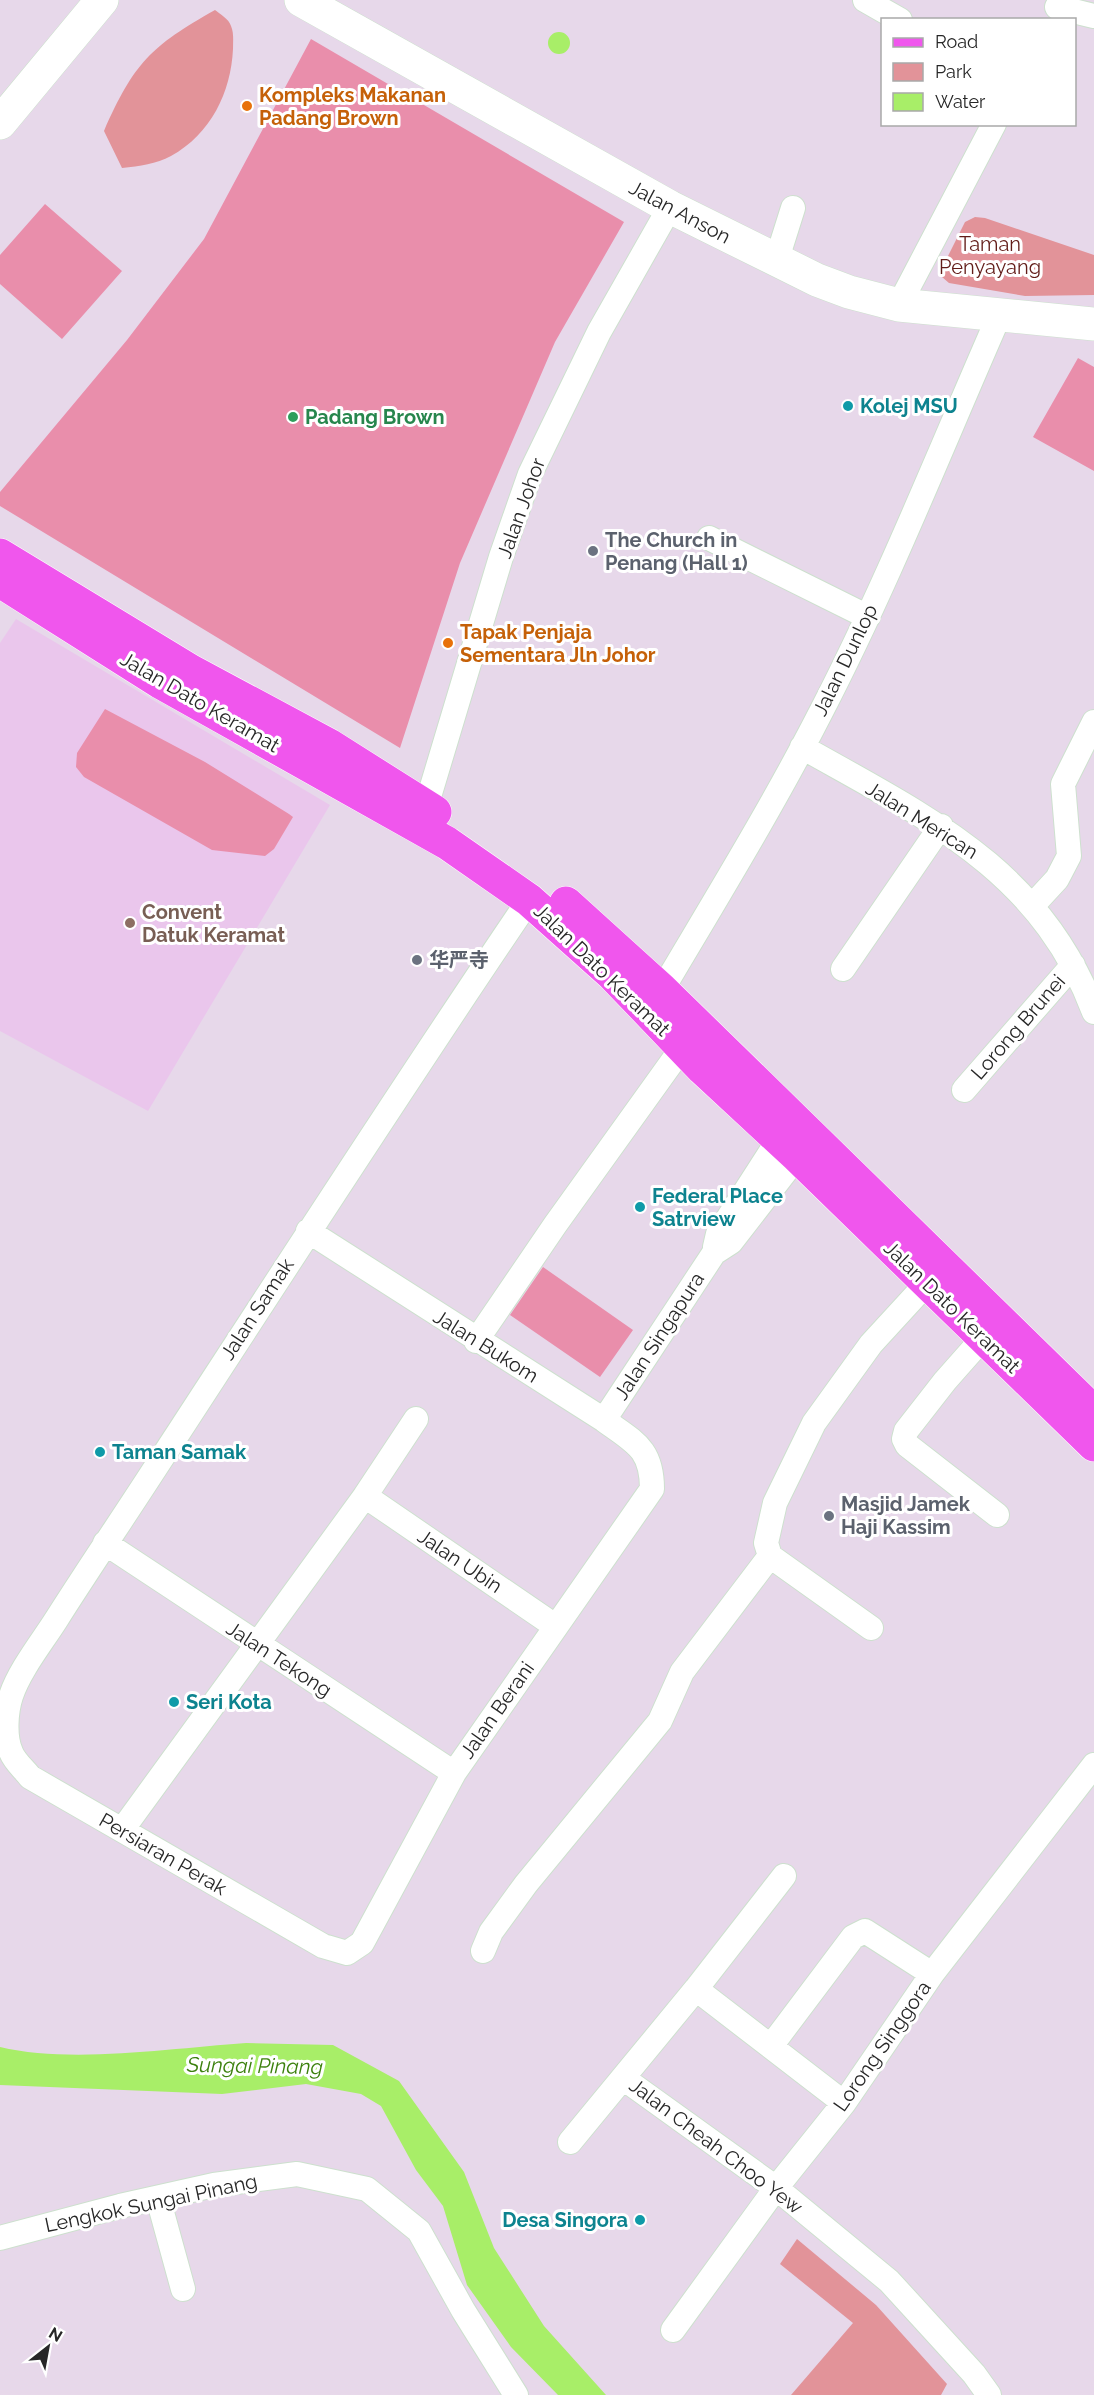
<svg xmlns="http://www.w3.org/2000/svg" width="1094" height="2395" viewBox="0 0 1094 2395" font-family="Raleway,'Noto Sans SC',sans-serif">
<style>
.education{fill:#eac6ec}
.green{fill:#e29399}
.pitch{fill:#e98eab}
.water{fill:#a8ee68}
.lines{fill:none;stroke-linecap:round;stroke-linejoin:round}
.minor-casing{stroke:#cde0ce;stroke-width:26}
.secondary-casing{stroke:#cde0ce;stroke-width:34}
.primary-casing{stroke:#fff;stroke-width:34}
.minor{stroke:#fff;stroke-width:24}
.secondary{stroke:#fff;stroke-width:33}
.primary{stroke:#f056ed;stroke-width:33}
.food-dot{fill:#e8710a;stroke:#fff;stroke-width:2}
.culture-dot{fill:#0f9aa8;stroke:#fff;stroke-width:2}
.leisure-dot{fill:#2e9e5b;stroke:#fff;stroke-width:2}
.worship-dot{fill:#6b7280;stroke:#fff;stroke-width:2}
.education-dot{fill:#8d6e63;stroke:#fff;stroke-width:2}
.labels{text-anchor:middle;stroke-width:6;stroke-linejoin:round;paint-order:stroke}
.food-label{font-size:20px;font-weight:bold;fill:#c56008;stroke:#fff;text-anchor:start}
.street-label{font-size:20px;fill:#272727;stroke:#fff}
.park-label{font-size:20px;fill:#621c18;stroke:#fff}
.culture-label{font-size:20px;font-weight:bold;fill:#0d838f;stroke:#fff;text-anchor:start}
.leisure-label{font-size:20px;font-weight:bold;fill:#27864d;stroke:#fff;text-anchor:start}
.worship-label{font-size:20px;font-weight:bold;fill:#5b616d;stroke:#fff;text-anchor:start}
.education-label{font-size:20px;font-weight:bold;fill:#785e54;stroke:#fff;text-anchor:start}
.water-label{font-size:21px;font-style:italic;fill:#3c810e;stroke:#fff}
</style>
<rect width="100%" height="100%" fill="#e7d8ea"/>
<!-- education -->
<path class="education" d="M16,619l314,186 -182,306 -148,-80v-388z"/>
<!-- green -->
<path class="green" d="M215,10c5,4 14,9 16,16 3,7 2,15 2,23 -2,43 -22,85 -62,107 -15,8 -31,10 -49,12l-18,-37c30,-68 47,-85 111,-121z
M975,217l10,1 109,37v40l-69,1 -76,-13 -7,-6 -1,-7 24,-48z
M797,2239l79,66 71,79 -6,11h-150l62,-72 -73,-59z"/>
<!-- pitch -->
<path class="pitch" d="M311,39l313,183 -69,120 -95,221 -60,185 -400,-242v-14l127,-152 77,-101z
M45,204l77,67 -60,68 -62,-55v-29z
M1078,358l16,9v104l-61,-34z
M105,709l100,53 84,52 4,3 -19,32 -9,7 -53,-6 -128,-73 -8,-10 1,-14z
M543,1267l90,63 -33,47 -90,-62z"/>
<!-- water -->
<path class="water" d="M548 43a11 11 0 1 1 22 0a11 11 0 1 1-22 0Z
M246,2043l87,2 66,36 65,91 30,76 50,78 62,69h-48l-47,-48 -44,-62 -24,-79 -27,-36 -35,-64 -20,-12 -55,-10 -84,10 -222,-9v-38c71,17 173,1 246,-4z"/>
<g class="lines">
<defs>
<path id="minor" d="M865,0l35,20
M1057,7l37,9
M776,262l17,-54
M899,305l95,-181
M709,538l159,79
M802,747c124,70 239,123 292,265
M422,820l79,-263 29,-83 69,-142 71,-125
M1033,905l24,-26 12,-23 -6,-72 31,-62
M843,969l98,-143
M662,990c55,-93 111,-184 160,-280 66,-128 119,-262 177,-394
M964,1090l109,-125
M308,1231l296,189c30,22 48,28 48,69l-198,284 -92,170 -15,10 -24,-7 -293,-169c-6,-8 -16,-16 -19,-25 -7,-15 -5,-41 0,-56 8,-25 31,-54 45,-76 33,-52 67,-102 100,-153 124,-190 246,-380 373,-567
M715,1247l3,-13 61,-95
M983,1338l-38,43 -39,50 -2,8 3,6 90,70
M476,1341l79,-116 127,-177
M604,1420l110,-167 17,-11 75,-97
M365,1496l190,130
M105,1543l349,230
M770,1556l101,72
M122,1830l243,-334 51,-77
M483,1951l8,-19 35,-48 134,-163 22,-49 88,-116 -4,-13 9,-40 39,-80 57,-79 56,-61 7,-16
M696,1989l148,114
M771,2046l82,-109 12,-6 67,43
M623,2078l153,110 113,93 85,93 15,21
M570,2142l126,-153 88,-113
M158,2198l25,91
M0,2238l120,-32 94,-21 83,-11 70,15 52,42 44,79 53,85
M673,2330l103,-142 68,-85 88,-129 162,-209"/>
<path id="secondary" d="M301,0l369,207 147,73 32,12 50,13 195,19
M0,123l102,-123"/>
<path id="primary" d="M0,555l191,116 138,74 106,67
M0,581l160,101 287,161 82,57 84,75 90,94 94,87 297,289
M566,903l96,87 432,422"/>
</defs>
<!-- minor casing -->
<use href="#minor" class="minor-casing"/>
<!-- secondary casing -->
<use href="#secondary" class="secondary-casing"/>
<!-- primary casing -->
<use href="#primary" class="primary-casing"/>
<!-- minor -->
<use href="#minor" class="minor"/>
<!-- secondary -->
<use href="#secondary" class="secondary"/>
<!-- primary -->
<use href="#primary" class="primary"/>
</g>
<!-- markers -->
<g class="food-dot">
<circle cx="247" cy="106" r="6"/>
<circle cx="448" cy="643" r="6"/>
</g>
<g class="culture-dot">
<circle cx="848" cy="406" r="6"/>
<circle cx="640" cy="1207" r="6"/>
<circle cx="100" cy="1452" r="6"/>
<circle cx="174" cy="1702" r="6"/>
<circle cx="640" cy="2220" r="6"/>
</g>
<circle class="leisure-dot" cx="293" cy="417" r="6"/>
<g class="worship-dot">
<circle cx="593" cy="551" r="6"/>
<circle cx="417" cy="960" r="6"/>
<circle cx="829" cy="1516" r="6"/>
</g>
<circle class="education-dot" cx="130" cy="923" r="6"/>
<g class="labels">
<!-- food labels -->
<g class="food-label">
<text x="259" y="102">Kompleks Makanan<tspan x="259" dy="23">Padang Brown</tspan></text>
<text x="460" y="639">Tapak Penjaja<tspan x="460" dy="23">Sementara Jln Johor</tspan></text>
</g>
<!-- street labels -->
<g class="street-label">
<text transform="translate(680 212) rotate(28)" y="7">Jalan Anson</text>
<text transform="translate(521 508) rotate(-70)" y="7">Jalan Johor</text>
<text transform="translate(845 660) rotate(-64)" y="7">Jalan Dunlop</text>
<text transform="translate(200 702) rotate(30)" y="7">Jalan Dato Keramat</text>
<text transform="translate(922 820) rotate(32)" y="7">Jalan Merican</text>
<text transform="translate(602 970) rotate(44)" y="7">Jalan Dato Keramat</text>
<text transform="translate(1018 1027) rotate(-49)" y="7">Lorong Brunei</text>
<text transform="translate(952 1307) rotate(44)" y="7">Jalan Dato Keramat</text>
<text transform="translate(257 1309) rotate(-57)" y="7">Jalan Samak</text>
<text transform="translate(659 1336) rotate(-57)" y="7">Jalan Singapura</text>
<text transform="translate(486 1346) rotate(32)" y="7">Jalan Bukom</text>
<text transform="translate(460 1561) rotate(34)" y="7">Jalan Ubin</text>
<text transform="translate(279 1659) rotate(33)" y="7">Jalan Tekong</text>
<text transform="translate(497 1710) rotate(-55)" y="7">Jalan Berani</text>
<text transform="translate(163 1854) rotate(30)" y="7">Persiaran Perak</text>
<text transform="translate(882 2046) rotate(-55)" y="7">Lorong Singgora</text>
<text transform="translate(716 2146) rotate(37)" y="7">Jalan Cheah Choo Yew</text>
<text transform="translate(151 2203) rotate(-12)" y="7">Lengkok Sungai Pinang</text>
</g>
<!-- park labels -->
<g class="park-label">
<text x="990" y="251">Taman<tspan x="990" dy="23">Penyayang</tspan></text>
</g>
<!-- culture labels -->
<g class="culture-label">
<text x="860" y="413">Kolej MSU</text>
<text x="652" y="1203">Federal Place<tspan x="652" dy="23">Satrview</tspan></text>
<text x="112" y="1459">Taman Samak</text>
<text x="186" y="1709">Seri Kota</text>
<text x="628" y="2227" text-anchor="end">Desa Singora</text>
</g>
<!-- leisure labels -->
<g class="leisure-label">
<text x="305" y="424">Padang Brown</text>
</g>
<!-- worship labels -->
<g class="worship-label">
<text x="605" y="547">The Church in<tspan x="605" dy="23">Penang (Hall 1)</tspan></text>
<text x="429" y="967">华严寺</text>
<text x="841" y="1511">Masjid Jamek<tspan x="841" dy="23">Haji Kassim</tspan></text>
</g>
<!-- education labels -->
<g class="education-label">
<text x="142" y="919">Convent<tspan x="142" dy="23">Datuk Keramat</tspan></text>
</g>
<!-- water labels -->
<g class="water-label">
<text transform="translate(255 2066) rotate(1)" y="7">Sungai Pinang</text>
</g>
</g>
<!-- legend -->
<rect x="881" y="18" width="195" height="108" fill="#ffffff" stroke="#a9a9a9" stroke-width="1.5"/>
<rect x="893" y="38" width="30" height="9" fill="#f056ed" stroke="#a9a9a9" stroke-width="1.5"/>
<text x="935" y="48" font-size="18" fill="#272727">Road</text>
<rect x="893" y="63" width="30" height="18" fill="#e29399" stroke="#a9a9a9" stroke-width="1.5"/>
<text x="935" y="78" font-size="18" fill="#272727">Park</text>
<rect x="893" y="93" width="30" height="18" fill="#a8ee68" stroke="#a9a9a9" stroke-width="1.5"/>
<text x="935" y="108" font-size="18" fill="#272727">Water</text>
<!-- north arrow -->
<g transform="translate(48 2347) rotate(31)" stroke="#ffffff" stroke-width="4.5" paint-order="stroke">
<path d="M0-4.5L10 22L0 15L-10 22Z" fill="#272727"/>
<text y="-9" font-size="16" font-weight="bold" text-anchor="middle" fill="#272727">N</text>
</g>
</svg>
